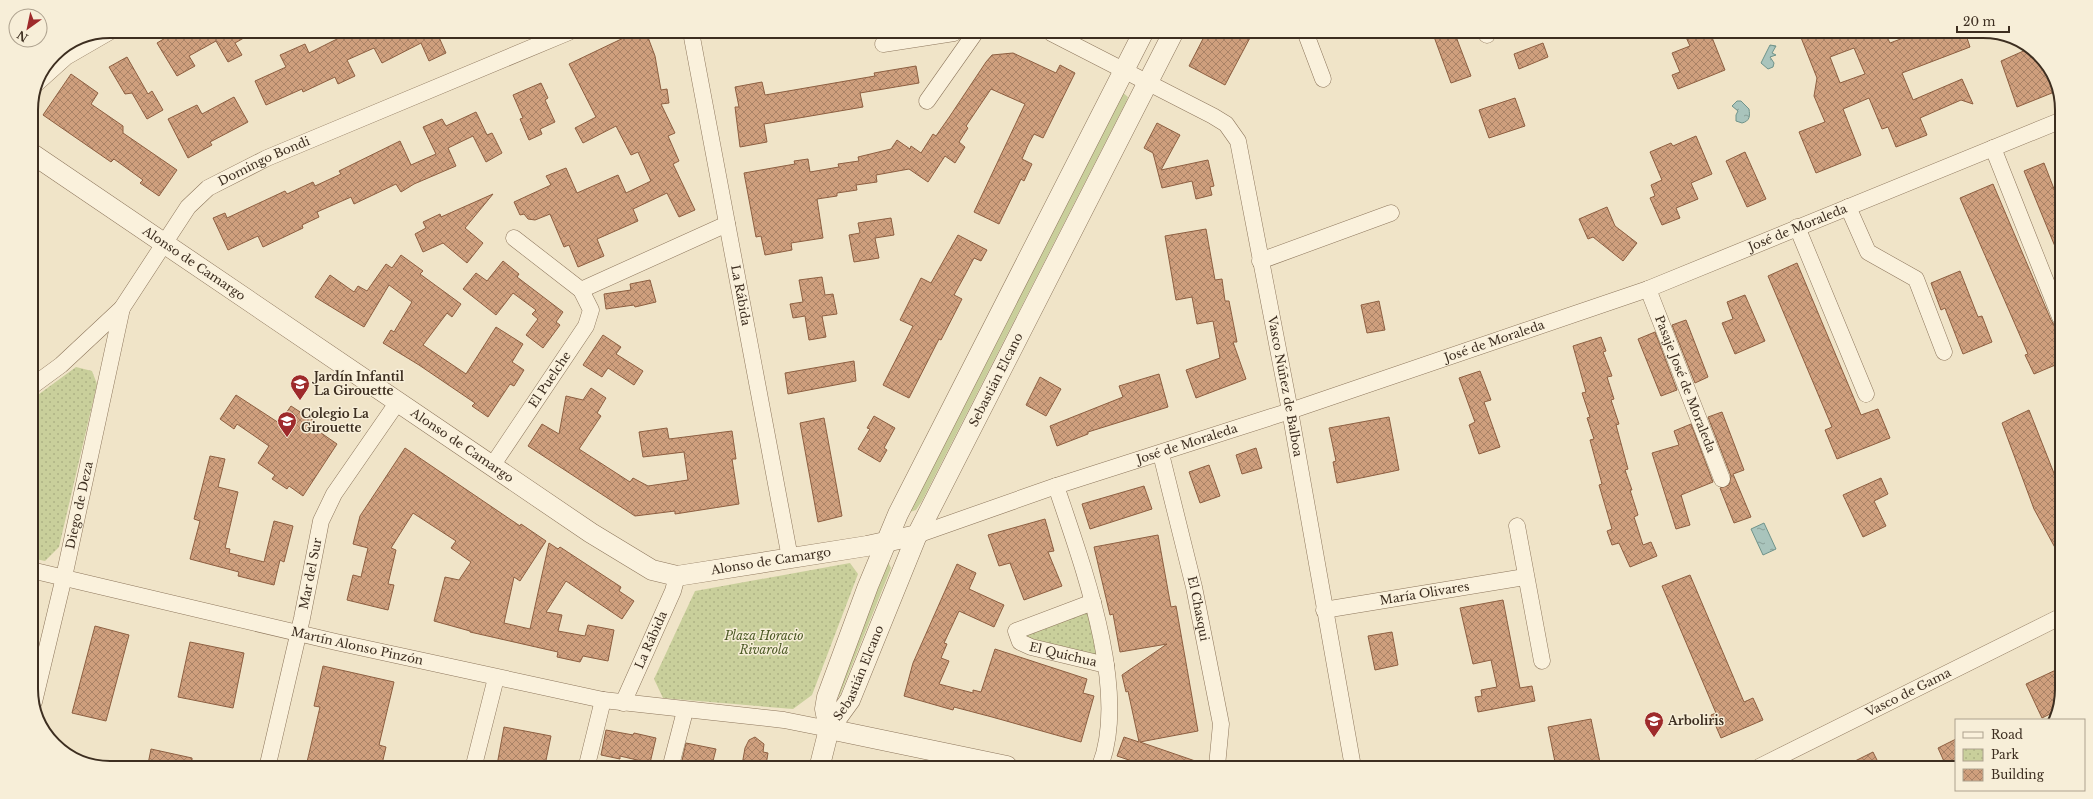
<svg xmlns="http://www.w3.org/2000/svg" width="2093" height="799" viewBox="0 0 2093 799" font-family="'Libre Baskerville',serif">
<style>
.grass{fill:#c9cf9b}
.park{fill:url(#park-dots)}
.water{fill:url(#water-ripples);stroke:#6f938a}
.building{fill:url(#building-cross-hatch);stroke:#8d5f41;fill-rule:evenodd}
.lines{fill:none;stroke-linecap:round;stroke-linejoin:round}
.minor-casing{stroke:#8d765c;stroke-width:17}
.tertiary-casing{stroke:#8d765c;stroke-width:21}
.minor{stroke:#faf1dc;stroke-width:16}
.tertiary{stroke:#faf1dc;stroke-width:20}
.labels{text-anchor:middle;stroke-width:3;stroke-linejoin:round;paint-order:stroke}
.street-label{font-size:12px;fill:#3d2e20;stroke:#f7eed8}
.poi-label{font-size:12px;font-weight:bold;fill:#3d2e20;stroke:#f7eed8;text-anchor:start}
.park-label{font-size:12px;font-style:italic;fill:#4d5a26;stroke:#f7eed8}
.rim{fill:none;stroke:#3d2e20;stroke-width:2}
</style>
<defs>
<pattern id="park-dots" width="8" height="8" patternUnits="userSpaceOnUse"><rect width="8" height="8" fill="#c9cf9b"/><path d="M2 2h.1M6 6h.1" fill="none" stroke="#aeb285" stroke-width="1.8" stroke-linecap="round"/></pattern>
<pattern id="water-ripples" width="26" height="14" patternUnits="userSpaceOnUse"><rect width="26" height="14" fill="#a9c4bc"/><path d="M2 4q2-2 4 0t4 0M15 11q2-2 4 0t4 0" fill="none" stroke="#8ba098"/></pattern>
<pattern id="building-cross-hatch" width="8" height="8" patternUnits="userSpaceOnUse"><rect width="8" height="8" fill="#cf9f7d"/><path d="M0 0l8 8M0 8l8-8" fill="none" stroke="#a98266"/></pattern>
</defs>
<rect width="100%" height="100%" fill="#f0e4c8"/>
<!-- grass -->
<path class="grass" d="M1122,92l6,5 -2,5 -204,399 -6,9 -6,2z
M888,562l3,6 -51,127 -4,3z"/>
<!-- park -->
<path class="park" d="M76,367l16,4 5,13 -38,163 -14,14 -14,-3v-158z
M850,563l8,11 -46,121 -19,14 -130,-11 -9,-19 41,-88z
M1090,609l9,48 -66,-15 -12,-9z"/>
<!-- water -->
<path class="water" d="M1770,45l6,1 -4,7 4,2 -6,2 4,6 -1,4 -5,2 -7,-6z
M1737,101h4l8,8c1,7 1,12 -7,14l-6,-2v-6l2,-4 -6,-5z
M1764,523l12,26 -13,6 -12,-26z"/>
<!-- building -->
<path class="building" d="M177,31h79l-21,12 7,12 -14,7 -12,-21 -27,15 6,10 -18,10 -20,-33z
M359,32h84l-5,3 8,18 -17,8 -8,-18 -39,20 -8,-15 -27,12 8,16 -17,8 -3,-7 -32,15 -1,-3 -36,16 -11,-24 31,-14 -6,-12 25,-11 4,9 36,-18 2,3z
M636,32h10l9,24 6,34 6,-1 2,14 -8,1 14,29 -7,3 11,25 -6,3 22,46 -16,7 -12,-24 -34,16 5,12 -41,18 7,17 -26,11 -9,-22 -5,2 -14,-33 -15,6 -7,-1 -4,-5 -4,1 -6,-13 37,-17 -5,-9 20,-8 11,25 41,-18 8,18 25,-12 -13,-29 -7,3 -15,-29 -33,17 -8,-15 21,-11 -27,-53z
M1206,33l46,1 -27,51 -36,-19z
M1433,34h22l16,42 -20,7z
M1685,35h26l14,35 -47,19 -6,-14 8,-3 -8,-19 18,-7z
M1800,35h86l4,8 21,-8h55l4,12 -68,26 11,27 49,-21 11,25 -12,-4 -41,18 7,17 -31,12 -8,-20 -6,2 -13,-31 -26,11 18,46 -45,18 -17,-41 26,-10 -11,-26 3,-18zM1854,48l11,26 -25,9 -10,-26z
M1543,43l5,14 -29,12 -5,-15z
M2028,49l17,13 12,29 -40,16 -16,-46z
M1013,53l43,20 4,-8 15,8 -32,65 -9,-4 -6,11 -6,14 10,5 -8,17 -3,-2 -22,45 -25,-12 51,-108 -34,-15 -25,37 2,2 -9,14 6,5 -10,16 -10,-7 -17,26 -19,-13 -33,6 1,7 -21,3 1,5 -20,3v3l-20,3 6,39 -32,5 1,7 -27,5 -4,-19 -5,1 -12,-64 51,-9 -1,-3 14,-2 2,13 29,-5 -1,-3 21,-3 -1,-4 33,-8 6,-9 13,9 1,-3 10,7 12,-19 3,2 14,-20 36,-54 6,-7z
M127,57l21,37 4,-3 11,19 -16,9 -15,-26 -7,1 -16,-27z
M916,66l3,17 -59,10 3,14 -99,17 3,18 -27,5 -5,-40h4l-4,-20 27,-5 3,13 110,-19 -1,-3z
M71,74l27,19 -7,11 32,22v7l54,37 -18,26 -19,-13 3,-3 -29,-21 -3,3 -68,-47z
M541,83l7,15 -3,2 10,22 -15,7 2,5 -13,6 -9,-21 3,-1 -10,-23z
M234,97l14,25 -38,20 2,3 -24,13 -20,-39 29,-14 5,9z
M1515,98l10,28 -36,12 -10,-28z
M476,112l11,23 5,-2 10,20 -16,9 -13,-26 -25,12 8,18 -42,18 -13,8 -5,-8 -42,20 -3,-7 -34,15 2,5 -17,8 1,3 -40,19 -5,-11 -30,14 -15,-32 12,-5 2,5 58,-27 2,3 26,-12 2,4 26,-12 -2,-3 61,-30 11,24 25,-11 -13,-27 19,-8 4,7z
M1157,123l23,12 -19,35 47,-10 6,26 -4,1 2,8 -16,4 -4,-18 -30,7 -9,-35 -9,-5z
M1696,136l16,38 -21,9 7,16 -22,9 4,10 -18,7 -12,-27 5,-2 -4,-11 11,-5 -12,-28 21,-9 2,3z
M1745,152l21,47 -19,8 -21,-46z
M2044,163l17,44v54l-37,-90z
M1993,184l58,136 5,8 -2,1 6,15v19l-26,11 -9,-19 3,-1 -68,-156z
M493,194l-28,34 18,15 -16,20 -24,-20 -20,9 -8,-18 11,-6 -3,-6 17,-8 1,3z
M1607,207l8,19 22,17 -14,18 -30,-24 -5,2 -9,-20z
M891,218l3,17 -19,3 4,20 -25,4 -5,-27 11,-2 -2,-10z
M1206,229l9,51 7,-1 3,22h4l8,41h-4l13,37 -50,19 -10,-28 34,-12 -7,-37 -16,3 -5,-27 -16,3 -11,-64z
M958,235l29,15 -6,11 -7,-3 -9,17 -11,20 8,4 -21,41 -2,-1 -30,59 -26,-13 30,-59 -13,-6 21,-42 10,5z
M401,255l22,16 -3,3 41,30 -9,13 -5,-4 -24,32 43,29 30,-47 27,17 -11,18 12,8 -10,16 -4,-2 -22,33 -16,-11 3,-3 -56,-38 -36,-22 8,-13 3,2 18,-30 -23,-17 -25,42 -49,-30 15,-22 24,17 4,-6 9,5 19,-27 6,4z
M503,261l16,13 -2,3 46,35 -7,10 4,3 -17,23 -17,-13 12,-16 -6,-5 4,-4 -23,-17 -17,22 -33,-26 13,-16 11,8z
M1797,263l64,152 17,-6 12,29 -53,21 -12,-29 7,-3 -64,-151z
M1960,271l18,46 4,-1 10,26 -29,12 -18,-46 -4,2 -10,-27z
M822,277l3,18 8,-1 4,20 -15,2 4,21 -17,3 -4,-24 -12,2 -3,-14 13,-2 -4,-22z
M650,280l6,22 -21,5 -1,-2 -28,4 -2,-15 27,-4 -1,-6z
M1745,295l20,46 -30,13 -13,-31 11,-4 -6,-17z
M1379,301l6,29 -18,3 -6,-28z
M1686,320l22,57 -13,6 -23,-58z
M1655,332l22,58 -16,6 -23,-57z
M603,335l18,12 -5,7 27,17 -9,14 -26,-17 -6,9 -19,-12z
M1601,337l5,14 -3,1 9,24 -5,1 7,22 -3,1 8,24 -3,1 12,44 -3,1 7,20h-2l8,25 -4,2 9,28 8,-3 6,14 -27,11 -11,-24 -7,2 -5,-14 5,-2 -13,-44 3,-1 -12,-44 4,-1 -7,-21 3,-1 -8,-24 4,-1 -13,-46z
M854,361l2,20 -68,13 -3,-21z
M1480,371l11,29 -7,2 16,45 -21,7 -10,-29 6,-3 -16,-44z
M1159,374l9,33 -80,25v2l-31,12 -7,-20 73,-29 -4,-11z
M1040,377l21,12 -15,27 -20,-11z
M591,388l15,10 -9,15 4,3 -22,33 51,33 3,-4 15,8 40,-6 -4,-28 -41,5 -4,-25 28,-4 2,11 63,-8 4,28h-4l7,45 -64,10v-3l-40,5 -107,-70 14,-22 17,10 7,-38 17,4z
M236,395l43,28 12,-17 23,15 -3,5 26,18 -34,52 -14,-10 -2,3 -15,-10 3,-4 -17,-12 11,-17 -32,-22 -3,5 -14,-10z
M2029,410l30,76v69l-25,-46 -32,-86z
M1722,412l22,58 -11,4 18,43 -17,6 -14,-35 9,-3 2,-9 -23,-59z
M874,416l21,12 -11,20 3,2 -7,12 -22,-13 12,-20 -3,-1z
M1389,417l10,53 -62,13 -4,-21 3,-1 -7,-33z
M824,418l18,98 -24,6 -18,-99z
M1691,424l22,58 -32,13 9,30 -14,4 -24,-76 27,-8 -5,-14z
M405,448l115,78 1,-2 25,17 -26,40 -6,-4 -10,46 26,6 19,-86 9,6 2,-2 61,40 -2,4 15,10 -12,18 -56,-38 -20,31 16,3 -4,16 27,5 3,-11 26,5 -6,31 -25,-5 -3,6 -23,-5 1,-5 -88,-20v-1l-36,-10 11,-44 14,3 12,-18 -20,-14 5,-7 -43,-28 -22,35 5,2 -8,34 6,1 -6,25 -41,-10 6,-25 8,2 7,-29 -15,-4 7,-28z
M1256,448l6,20 -20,6 -6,-19z
M210,456l15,3 -7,28 20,5 -13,56 5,1 -1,4 35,9 10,-41 19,5 -9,36 -4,-2 -6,25 -36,-9 1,-4 -49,-13 10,-38 -6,-2z
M1209,465l11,31 -20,7 -11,-31z
M1881,478l7,16 -14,7 12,25 -23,11 -20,-42z
M1144,486l8,23 -62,20 -8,-25z
M1045,519l9,32 -6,1 14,34 -38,14 -14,-37 -11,3 -11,-31z
M1158,535l13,72 5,-1 22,125 -58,11 64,22v2h-57l-30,-10 7,-19 15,5 -11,-51 -2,1 -4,-17 45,-31 -47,8 -7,-38 -3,1 -16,-68z
M957,564l19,9 -7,16 35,16 -10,22 -35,-16 -15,32 3,1 -6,14 8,3 -10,23 34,9v-3l8,2 14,-43 92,30 -4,14 11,3 -13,46 -89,-25 -38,-10 -1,3 -49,-14 9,-33z
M1690,575l54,127 9,-4 10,22 -42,18 -10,-23 5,-2 -54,-127z
M1503,600l17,88 12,-2 3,15 -57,11 -3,-15 7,-1 -1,-6 16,-3 -6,-27 -18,4 -13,-56z
M95,626l34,9 -23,86 -34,-8z
M1392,632l6,33 -23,5 -7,-34z
M190,642l54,11 -11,55 -55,-11z
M323,666l71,16 -15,63 7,2 -4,17h-63l-12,-2 13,-55 -6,-1z
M2058,669v41l-16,8 -16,-34z
M1591,719l10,48h-45l-8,-40z
M504,727l47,9 -6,29h-48z
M606,730l27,5 1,-2 22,5 -6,25 -30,-7v3l-19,-4z
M755,737l9,7 -1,8 5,1 -2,12h-24l3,-17 4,-8z
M1956,739v29h-9l-9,-20z
M686,743l30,6 -4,16h-31z
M151,749l41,9v6h-44z
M1873,752l8,16h-40z"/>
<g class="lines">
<defs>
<g id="minor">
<path id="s1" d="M691,32l99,526"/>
<path id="s2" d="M1051,33l162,83 13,8 12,17 52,270 63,356"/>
<path d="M1306,34l17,45"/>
<path d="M1486,34l1,1"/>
<path d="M883,44l71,-11"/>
<path d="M36,84l30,-27 45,-26"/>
<path d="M927,101l48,-68"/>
<path d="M1993,148l67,169"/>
<path d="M1848,207l20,45 48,27 28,73"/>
<path d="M1797,227l69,167"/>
<path d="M1260,261l131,-48"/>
<path id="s3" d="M1648,289l74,190"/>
<path d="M581,290l146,-66"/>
<path id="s4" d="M31,387l30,-22 61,-57 66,-101 20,-19 59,-30 302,-126"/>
<path id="s5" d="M1161,454l33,133 27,137 -4,42"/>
<path id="s6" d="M492,466l94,-140 5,-16 -10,-20 -67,-52"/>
<path d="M1056,486c25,75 74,204 44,280"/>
<path d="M1517,526l25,135"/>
<path id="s7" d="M917,535l139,-49 234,-75 358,-122 414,-169"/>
<path id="s8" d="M31,570l305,72 267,58 181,20 45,9"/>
<path id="s9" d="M1093,602l-77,29 4,11 11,5 75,18"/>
<path id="s10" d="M1324,610l201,-33"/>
<path id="s11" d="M34,702l30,-125 58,-269"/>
<path id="s12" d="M623,703l50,-112 4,-15"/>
<path id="s13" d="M268,764l34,-146 19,-97 13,-27 63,-91"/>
<path d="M474,765l22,-87"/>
<path d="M587,765l16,-65"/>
<path d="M671,765l14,-54"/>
<path id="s14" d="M1759,767l299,-149"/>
</g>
<g id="tertiary">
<path id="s15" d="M31,153l560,380 61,37 25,6 190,-30 50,-11"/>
<path id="s16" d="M829,729l21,-29 67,-165 256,-502"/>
<path d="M829,729l178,37"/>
<path d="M820,765l9,-36 -4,-20 2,-12 41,-111 30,-72 245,-481"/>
</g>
</defs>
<!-- minor casing -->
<use href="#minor" class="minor-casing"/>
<!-- tertiary casing -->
<use href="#tertiary" class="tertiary-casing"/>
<!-- minor -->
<use href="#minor" class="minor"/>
<!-- tertiary -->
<use href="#tertiary" class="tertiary"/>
</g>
<!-- icons -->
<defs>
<symbol id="school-pin" viewBox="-11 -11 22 30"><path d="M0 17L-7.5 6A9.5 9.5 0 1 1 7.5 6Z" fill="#9e2a2b" stroke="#f7eed8"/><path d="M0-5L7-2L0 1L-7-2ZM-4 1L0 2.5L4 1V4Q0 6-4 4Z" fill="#fff"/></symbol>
</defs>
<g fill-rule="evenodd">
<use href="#school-pin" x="289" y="373" width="22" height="30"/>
<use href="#school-pin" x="276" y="410" width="22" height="30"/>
<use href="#school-pin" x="1643" y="710" width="22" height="30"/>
</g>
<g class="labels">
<!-- street labels -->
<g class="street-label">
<text dy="4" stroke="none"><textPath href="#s4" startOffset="331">Domingo Bondi</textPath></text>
<text dy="4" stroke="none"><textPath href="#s7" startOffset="933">José de Moraleda</textPath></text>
<text dy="4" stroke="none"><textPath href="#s15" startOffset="197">Alonso de Camargo</textPath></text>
<text dy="4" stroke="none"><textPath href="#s1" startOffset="268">La Rábida</textPath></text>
<text dy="4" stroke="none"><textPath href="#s7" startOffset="609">José de Moraleda</textPath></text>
<text dy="4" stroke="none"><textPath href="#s6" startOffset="104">El Puelche</textPath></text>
<text dy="4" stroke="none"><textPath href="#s16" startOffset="388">Sebastián Elcano</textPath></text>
<text dy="4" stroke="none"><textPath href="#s3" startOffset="102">Pasaje José de Moraleda</textPath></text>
<text dy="4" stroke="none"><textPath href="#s2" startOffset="468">Vasco Núñez de Balboa</textPath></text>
<text dy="4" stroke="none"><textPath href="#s7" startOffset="285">José de Moraleda</textPath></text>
<text dy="4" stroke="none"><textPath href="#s15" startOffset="521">Alonso de Camargo</textPath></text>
<text dy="4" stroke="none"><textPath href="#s11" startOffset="202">Diego de Deza</textPath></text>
<text dy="4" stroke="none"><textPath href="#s15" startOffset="869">Alonso de Camargo</textPath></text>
<text dy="4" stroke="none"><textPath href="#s13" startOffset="195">Mar del Sur</textPath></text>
<text dy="4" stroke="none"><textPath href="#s10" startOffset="102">María Olivares</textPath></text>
<text dy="4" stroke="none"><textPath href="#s5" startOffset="159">El Chasqui</textPath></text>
<text dy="4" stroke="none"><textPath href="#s12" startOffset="69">La Rábida</textPath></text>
<text dy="4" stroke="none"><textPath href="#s8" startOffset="335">Martín Alonso Pinzón</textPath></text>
<text dy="4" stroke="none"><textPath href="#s9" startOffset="139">El Quichua</textPath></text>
<text dy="4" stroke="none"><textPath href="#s16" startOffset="64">Sebastián Elcano</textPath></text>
<text dy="4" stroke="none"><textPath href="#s14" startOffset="167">Vasco de Gama</textPath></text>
</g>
<!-- poi labels -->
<g class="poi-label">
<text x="314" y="381">Jardín Infantil<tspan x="314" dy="14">La Girouette</tspan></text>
<text x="301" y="418">Colegio La<tspan x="301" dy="14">Girouette</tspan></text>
<text x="1668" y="725">Arboliris</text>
</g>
<!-- park labels -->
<g class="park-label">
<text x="764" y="640">Plaza Horacio<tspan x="764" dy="14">Rivarola</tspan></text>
</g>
</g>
<!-- crop -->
<path d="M0 0H2093V799H0ZM110 38H1983A72 72 0 0 1 2055 110V689A72 72 0 0 1 1983 761H110A72 72 0 0 1 38 689V110A72 72 0 0 1 110 38Z" fill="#f7eed8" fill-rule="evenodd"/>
<path class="rim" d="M110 38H1983A72 72 0 0 1 2055 110V689A72 72 0 0 1 1983 761H110A72 72 0 0 1 38 689V110A72 72 0 0 1 110 38Z"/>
<!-- legend -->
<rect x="1955" y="719" width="130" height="72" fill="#f7eed8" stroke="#ada18e"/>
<rect x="1963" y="732" width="20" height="6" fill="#faf1dc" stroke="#ada18e"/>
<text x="1991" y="739" font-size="12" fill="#3d2e20">Road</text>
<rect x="1963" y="749" width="20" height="12" fill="url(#park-dots)" stroke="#ada18e"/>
<text x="1991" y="759" font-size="12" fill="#3d2e20">Park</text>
<rect x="1963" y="769" width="20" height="12" fill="url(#building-cross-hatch)" stroke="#ada18e"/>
<text x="1991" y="779" font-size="12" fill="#3d2e20">Building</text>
<!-- north arrow -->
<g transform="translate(28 28) rotate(213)"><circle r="19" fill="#f7eed8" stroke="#ada18e"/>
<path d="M0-3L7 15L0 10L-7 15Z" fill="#9e2a2b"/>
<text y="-6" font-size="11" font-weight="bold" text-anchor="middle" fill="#3d2e20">N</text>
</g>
<!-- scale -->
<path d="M1957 26v6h52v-6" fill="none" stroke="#3d2e20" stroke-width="2"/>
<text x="1963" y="26" font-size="12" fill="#3d2e20" stroke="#f7eed8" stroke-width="3" paint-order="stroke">20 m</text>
</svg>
